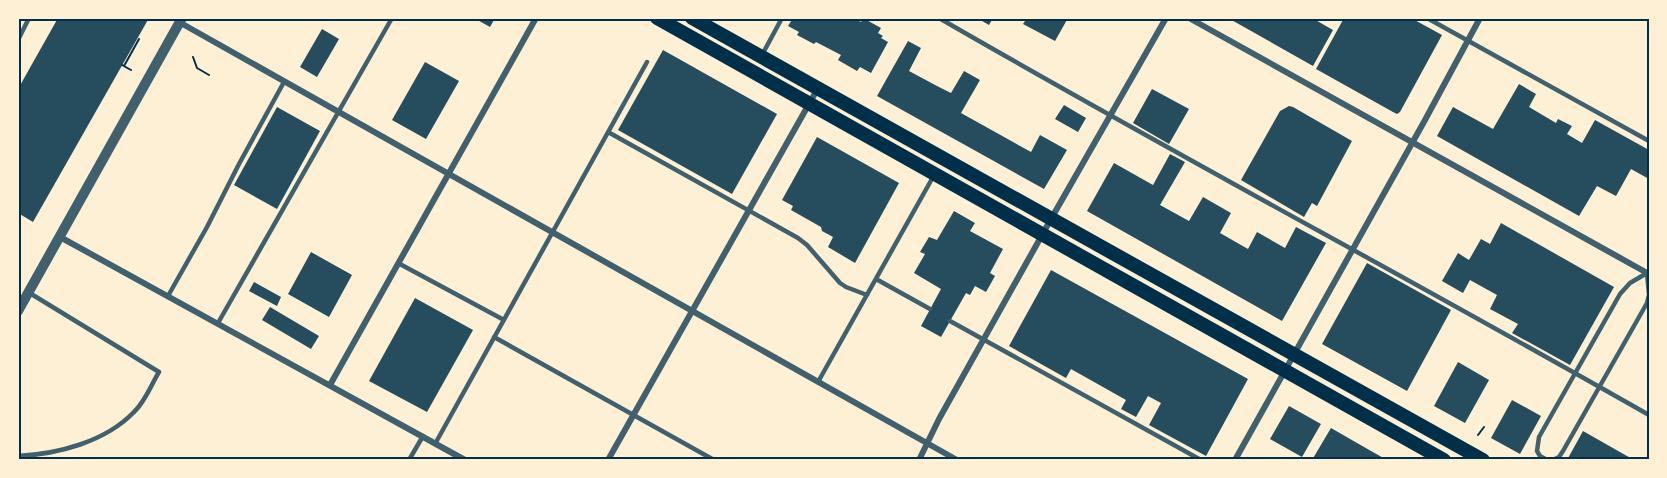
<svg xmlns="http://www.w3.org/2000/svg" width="1667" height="478" viewBox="0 0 1667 478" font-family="Roboto,sans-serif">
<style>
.building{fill:#264d5e}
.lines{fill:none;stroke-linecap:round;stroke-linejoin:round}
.path{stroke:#003049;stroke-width:2}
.service{stroke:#3f606c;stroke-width:4.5}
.minor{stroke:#3f606c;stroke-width:6}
.tertiary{stroke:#3f606c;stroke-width:10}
.primary{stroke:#003049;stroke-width:14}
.neatline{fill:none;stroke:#003049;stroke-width:2}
</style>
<rect width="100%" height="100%" fill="#fdf0d5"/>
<!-- building -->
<path class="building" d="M58,18h91l-116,204 -15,-9v-124z
M474,18h21l-5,9z
M793,18h61l7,4 2,-4 18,10 -3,5 5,3 -2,2 7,4 -17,31 -11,-6 -3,4 -19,-11 3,-5 -25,-13 -2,2 -17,-9 2,-3 -11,-6z
M977,18h16l-4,7z
M1027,18h41l-13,23 -32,-17z
M1228,18h84l21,12 -20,36z
M1344,18h67l31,17 -42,77 -3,2 -4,-2 -77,-43z
M322,29l17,10 -22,38 -17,-10z
M908,41l13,7 -12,23 28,15 14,7 13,-22 16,9 -19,33 70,39 9,-17 27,15 -23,39 -167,-93z
M663,50l114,64 -45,80 -114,-64z
M425,62l34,19 -33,58 -34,-19z
M1519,84l17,10 -7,13 27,16 2,-4 14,7 -5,8 15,9 13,-23 54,30v29l-18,-10 -15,27 -19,-10 -18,30 -142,-80 16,-29 40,22z
M1152,89l37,20 -20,35 -36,-21z
M1064,105l22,13 -8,14 -23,-13z
M1289,106l4,1 59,34 -35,65 -5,-3 -8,14 -63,-37 39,-69z
M277,107l43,24 -43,78 -43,-24z
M817,137l82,46 -44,80 -27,-16 5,-10 -11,-6 -1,-4 -30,-17 2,-4 -11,-6z
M1170,154l15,8 -25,43 29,16 14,-24 28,16 -11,20 28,16 9,-17 28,16 11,-21 30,16 -44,78 -195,-110 27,-48 39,22z
M954,211l21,12 -5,8 33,18 -13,24 5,3 -9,16 -11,-6 -5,9 -4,-2 -25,44 -20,-11 20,-37 -27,-16 11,-19 -5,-2 9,-15 8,3z
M1501,223l113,64 -44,78 -58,-32 6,-9 -28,-15 7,-14 -27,-15 -7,13 -21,-12 16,-28 11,7 12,-21 9,5z
M311,252l41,23 -23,42 -41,-23z
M1367,263l84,47 -44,81 -85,-47z
M1051,270l197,109 -42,77 -57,-31 12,-22 -13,-7 -12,21 -15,-8 5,-9 -55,-31 -5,9 -57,-32z
M254,282l27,15 -4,9 -28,-15z
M415,298l58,32 -46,82 -58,-31z
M270,307l49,29 -8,13 -49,-29z
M1458,362l31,18 -24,43 -31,-17z
M1512,400l29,16 -21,38 -29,-16z
M1289,406l32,18 -19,33 -32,-18z
M1331,428l40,23 16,9h-75z
M1583,431l51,29h-67z"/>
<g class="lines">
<!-- path -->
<path class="path" d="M193,57l4,11 12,7
M122,65l9,5
M124,66l15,-27
M1478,435l6,-8"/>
<!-- service -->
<path class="service" d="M939,18c235,136 475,263 710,397
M1427,18l222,123
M18,40l11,-22
M762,55l20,-37
M608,132l190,106 9,7 33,38 6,4 21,8
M398,263l106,57
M876,279l54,30
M168,296l39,-69 32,-63 45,-82
M950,321l251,139
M218,323l174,-305
M494,337l220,123
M818,382l115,-205
M435,444l212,-382
M18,456c40,-2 87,-14 116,-44 11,-10 17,-27 25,-40l-131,-80
M409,460l14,-24
M1547,460l-7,-4 -3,-5 2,-14 81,-143 10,-11 17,-10 2,21
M1553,460l6,-3 4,-6 84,-148 2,-8"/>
<!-- minor -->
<path class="minor" d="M1189,18l460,256
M179,22l778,438
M60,237l405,223
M330,385l206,-367
M608,460l210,-372
M919,460l20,-41 112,-200 115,-201
M1235,460l190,-340 55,-102"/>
<!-- tertiary -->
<path class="tertiary" d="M18,311l164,-293"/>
<!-- primary -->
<path class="primary" d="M657,18l787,442
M692,18l791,442"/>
</g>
<!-- border -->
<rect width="1667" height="478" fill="none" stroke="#fdf0d5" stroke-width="39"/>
<rect x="20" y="20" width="1628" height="438" class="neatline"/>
</svg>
